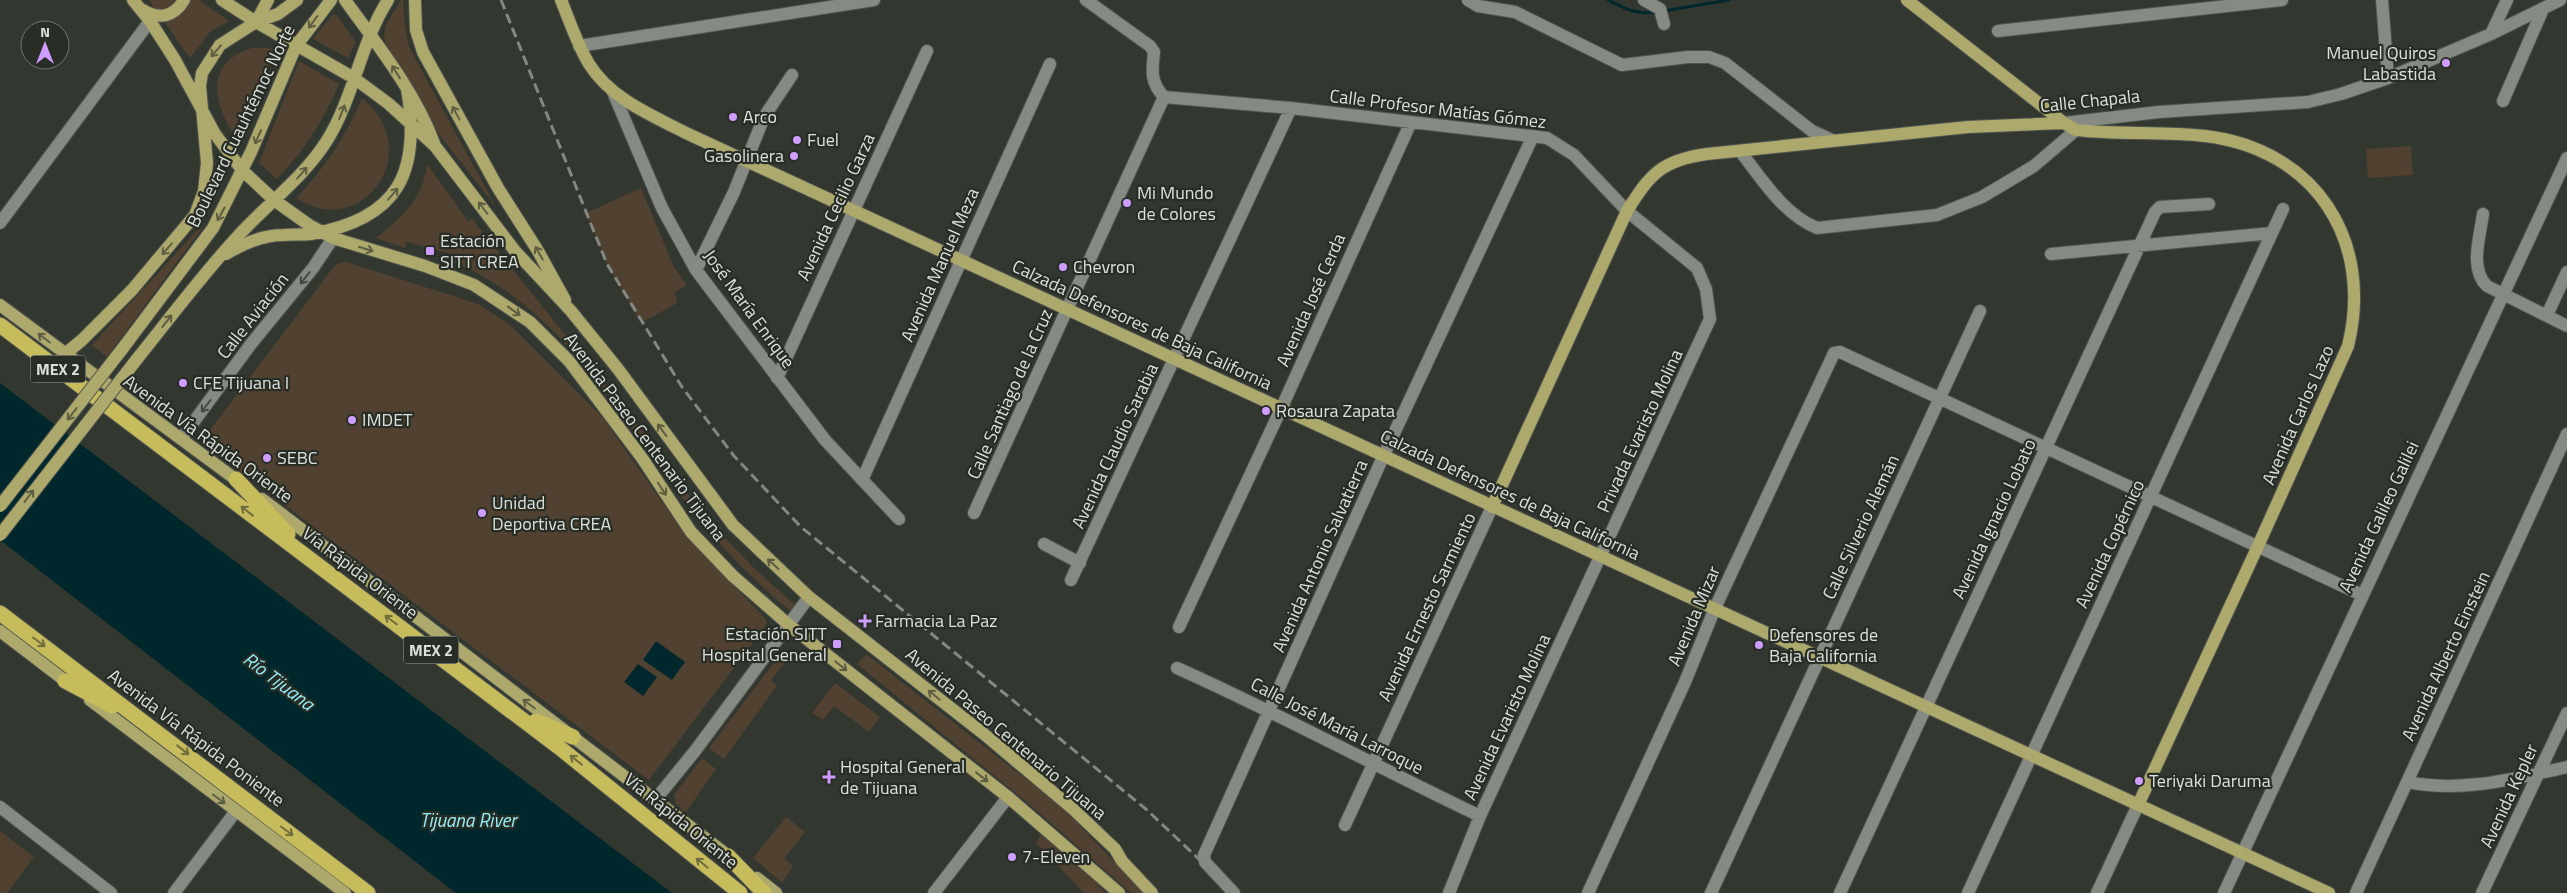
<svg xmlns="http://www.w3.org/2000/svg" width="2567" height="893" viewBox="0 0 2567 893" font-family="'Titillium Web',sans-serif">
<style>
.green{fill:#514130}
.water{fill:#00282c}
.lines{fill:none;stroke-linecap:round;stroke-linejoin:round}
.stream{stroke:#00282c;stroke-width:3}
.minor-casing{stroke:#50544f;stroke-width:14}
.major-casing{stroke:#50544f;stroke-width:14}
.highway-casing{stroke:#50544f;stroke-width:17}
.minor{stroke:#858b82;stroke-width:12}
.major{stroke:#ada86b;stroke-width:12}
.highway{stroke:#c7bc5b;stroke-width:15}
.rail{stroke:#838882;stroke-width:3;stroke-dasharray:10 5;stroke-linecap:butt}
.major-bridge-casing{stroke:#50544f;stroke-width:14;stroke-linecap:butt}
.major-bridge{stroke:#ada86b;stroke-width:12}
.oneway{stroke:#5d5e42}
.oneway2{stroke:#444942}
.oneway3{stroke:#706d3e}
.poi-dot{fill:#cf9dff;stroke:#282d26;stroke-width:2}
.labels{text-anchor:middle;stroke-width:4.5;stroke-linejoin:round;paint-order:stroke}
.shield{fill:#282d26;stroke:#a6aaa5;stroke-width:1}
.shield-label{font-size:16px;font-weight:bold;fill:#dce0db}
.poi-label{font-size:18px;fill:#dce0db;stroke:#282d26;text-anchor:start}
.street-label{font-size:18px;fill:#dce0db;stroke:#282d26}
.water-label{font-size:19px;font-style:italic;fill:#93edf7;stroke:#282d26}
</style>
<rect width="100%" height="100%" fill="#323730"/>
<!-- green -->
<path class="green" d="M149,0h50l30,21 -19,11 -20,26z
M401,0h2l1,18 5,29 87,160 -58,-74 -49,-78 -5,-18 1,-11z
M333,14l3,1 20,27 -8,16 -35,-19z
M252,48h18l4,3 -34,86h-5c-21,-33 -32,-74 17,-89z
M299,61l40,23c-15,36 -35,67 -62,95l-18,-16z
M362,98c65,52 1,144 -66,100 28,-29 50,-62 66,-100z
M2411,146l2,29 -45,3 -2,-29z
M427,164l41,57 4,-2 175,217 57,80 51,53 40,36 -5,6c-33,-28 -64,-58 -91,-92 -72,-92 -133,-211 -246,-257l2,-7 -48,-13 -2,6 -29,-10c25,-19 48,-41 51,-74z
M641,188l33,79 13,18 -12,7 2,11 -36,20 -34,-59 -21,-51z
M200,227l2,1 -95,129 -15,-12z
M347,262l131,42 17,11 16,11 91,91 84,119 79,82 2,5 -3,5 -115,152 -448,-338 131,-173 7,-6z
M866,654l197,154 81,85h-13l-97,-85 -177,-144z
M780,655l7,5 -16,20 6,6 -53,73 -15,-11z
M835,683l45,34 -11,15 -35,-26 -11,14 -11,-7z
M702,758l14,11 -30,43 -10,-7 -2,-10z
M786,817l19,15 -21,27 9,7 -11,17 -29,-25z
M0,831l34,26 -27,36h-7z
M1041,835l56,48 8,10h-21l-48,-50z"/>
<!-- water -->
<path class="water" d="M0,383l672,510h-216l-456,-353z
M656,641l29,21 -13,18 -29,-20z
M638,664l19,13 -14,19 -19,-14z"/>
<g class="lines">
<!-- stream -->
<path class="stream" d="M1608,0c17,9 29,15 49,12
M1663,11l66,-11"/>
<defs>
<path id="minor" d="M1086,0l64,46 4,6c-2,19 -4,30 10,45
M1468,0l10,6 37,6 107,53 66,-8h21l16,6 87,68 20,9
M1644,0l16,9 4,15
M2382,0l6,78
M1998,31l284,-31
M2491,34l16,-34
M579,46l295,-46
M613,92l49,116 34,62 129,170 74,79
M1164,97l127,11 256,30 27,17 53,56 70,57 9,21 4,30 -230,497 -31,77
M2503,101l40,-92
M2064,123l95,-11 149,-10 33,-8 47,-16 103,-44 69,-34
M1740,151c22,28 43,63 77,77l120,-13 45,-18 52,-31 42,-36
M2483,214c-3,23 -14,55 4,72l80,40
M0,223l150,-202
M2051,254l221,-21
M696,270l38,-78 30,-75 28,-42
M2547,315l20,-43
M777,378l150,-327
M181,439l70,-95 62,-76 20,-30
M862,480l188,-416
M974,513l190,-416
M1044,544l36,19
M1071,580l220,-472
M1179,627l102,-218 130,-287
M1177,668c103,46 202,100 303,148
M2407,782c55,11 106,-3 160,-15
M655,800l40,-49 114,-154
M0,807l111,86
M1345,825l147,-318
M174,893l62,-82
M934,893l74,-96
M1234,893l-29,-31 -1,-7 179,-398 150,-321
M1588,893l97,-211 30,-74 119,-255 6,-1 522,243
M1711,893l269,-582
M1840,893l315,-681 5,-5 49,-3
M1968,893l315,-684
M2097,893l41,-88
M2224,893l343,-735
M2356,893l211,-459
M2482,893l85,-180"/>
<path id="major" d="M133,0l17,21 25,39 40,74 27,36 32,30 35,25 24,13 92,28 49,19 56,37 39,39 73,97 49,74 42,44 56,49 219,172 111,96
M222,0l34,22 98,56 35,26 46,42 80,105 56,60 47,58 115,156 76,72 175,137 89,75 42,40 7,12 30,32
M345,0c33,46 69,90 89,143
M415,0l1,30 7,22 75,136 40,63 27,49
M561,0c9,22 16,44 28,64 22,35 62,51 97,69l1643,760
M1907,0l157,123 12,7c43,5 87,1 129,6 110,13 169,104 143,210l-90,200 -120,259
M143,10c16,10 31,7 41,-10
M256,22l22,-8 19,-14
M226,254c18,-11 37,-19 58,-19 9,-1 18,0 27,-1 88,-15 110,-62 96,-145
M0,305l242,179
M123,348l90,-120 38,-76 45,-106 35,-46
M65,354l17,-14 50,-50 63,-75 9,-24 3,-28 -7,-77 2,-13 18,-28 36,-23 12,-22
M137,359c33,-41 65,-84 101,-123 29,-32 64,-57 88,-94 28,-44 34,-98 62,-142
M262,499l473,362
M1492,507l135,-296c23,-37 35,-51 80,-57l261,-27 96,-4
M0,631l72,55
M90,700l255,193
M757,878l19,15"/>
<path id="highway" d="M0,325l560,423 180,145
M236,479l52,55
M0,613l368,280
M65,681l47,25
M536,721l37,16
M728,856l36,37"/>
</defs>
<!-- minor casing -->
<use href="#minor" class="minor-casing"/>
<!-- major casing -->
<use href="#major" class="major-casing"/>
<!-- highway casing -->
<use href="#highway" class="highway-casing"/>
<!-- minor -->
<use href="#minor" class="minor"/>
<!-- major -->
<use href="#major" class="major"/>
<!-- highway -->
<use href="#highway" class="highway"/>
<!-- rail -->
<path class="rail" d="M501,0l106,264 75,123 52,69 67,71 346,283 56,53 28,30"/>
<defs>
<path id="major-bridge" d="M0,506l123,-158
M0,535l137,-176"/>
</defs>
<!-- major-bridge casing -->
<use href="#major-bridge" class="major-bridge-casing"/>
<!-- major-bridge -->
<use href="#major-bridge" class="major-bridge"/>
</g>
<!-- one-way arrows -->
<defs><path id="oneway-shaft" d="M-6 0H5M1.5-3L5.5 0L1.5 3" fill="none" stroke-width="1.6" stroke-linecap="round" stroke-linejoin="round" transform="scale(1.25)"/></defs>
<g class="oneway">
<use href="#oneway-shaft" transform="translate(313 22) rotate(126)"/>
<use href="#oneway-shaft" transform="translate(216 51) rotate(131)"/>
<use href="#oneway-shaft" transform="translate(396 72) rotate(-122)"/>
<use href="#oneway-shaft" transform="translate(342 112) rotate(-68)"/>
<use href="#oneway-shaft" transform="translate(456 113) rotate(-118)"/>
<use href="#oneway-shaft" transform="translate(258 137) rotate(114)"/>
<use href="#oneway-shaft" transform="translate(302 173) rotate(-49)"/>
<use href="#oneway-shaft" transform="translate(393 194) rotate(-49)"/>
<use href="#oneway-shaft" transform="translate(483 208) rotate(-127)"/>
<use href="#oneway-shaft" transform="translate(221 214) rotate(119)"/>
<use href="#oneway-shaft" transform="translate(167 249) rotate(131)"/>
<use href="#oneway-shaft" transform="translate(366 249) rotate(18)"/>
<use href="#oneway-shaft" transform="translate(539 253) rotate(-120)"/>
<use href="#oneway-shaft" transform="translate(514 311) rotate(36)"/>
<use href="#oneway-shaft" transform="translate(167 321) rotate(-52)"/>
<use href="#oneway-shaft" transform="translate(44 338) rotate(-143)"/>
<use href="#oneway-shaft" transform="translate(72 414) rotate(128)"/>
<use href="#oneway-shaft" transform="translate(662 430) rotate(-126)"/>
<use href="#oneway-shaft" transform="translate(662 489) rotate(56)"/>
<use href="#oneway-shaft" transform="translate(29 496) rotate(-53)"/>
<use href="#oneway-shaft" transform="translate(773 564) rotate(-138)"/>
<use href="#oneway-shaft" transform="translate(841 666) rotate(39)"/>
<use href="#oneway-shaft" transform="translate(934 695) rotate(-141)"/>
<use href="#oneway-shaft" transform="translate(529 704) rotate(-143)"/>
<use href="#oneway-shaft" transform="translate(982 777) rotate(38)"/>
<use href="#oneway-shaft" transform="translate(219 799) rotate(37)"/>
</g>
<g class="oneway2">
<use href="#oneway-shaft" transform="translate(305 278) rotate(128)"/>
<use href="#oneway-shaft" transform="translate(206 406) rotate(127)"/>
</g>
<g class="oneway3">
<use href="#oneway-shaft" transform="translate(247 511) rotate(-142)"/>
<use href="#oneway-shaft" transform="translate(391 620) rotate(-143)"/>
<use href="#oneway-shaft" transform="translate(39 642) rotate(37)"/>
<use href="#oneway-shaft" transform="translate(183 750) rotate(38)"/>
<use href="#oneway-shaft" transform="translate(576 760) rotate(-142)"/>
<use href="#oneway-shaft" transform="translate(287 831) rotate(37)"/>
<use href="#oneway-shaft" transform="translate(702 863) rotate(-141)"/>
</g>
<!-- markers -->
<g class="poi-dot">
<circle cx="2446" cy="63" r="5"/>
<circle cx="733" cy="117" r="5"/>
<circle cx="797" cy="140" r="5"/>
<circle cx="794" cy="156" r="5"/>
<circle cx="1127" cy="203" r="5"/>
<rect x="425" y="246" width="10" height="10" rx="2.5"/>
<circle cx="1063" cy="267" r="5"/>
<circle cx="183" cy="383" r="5"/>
<circle cx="1266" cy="411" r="5"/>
<circle cx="352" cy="420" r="5"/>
<circle cx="267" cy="458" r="5"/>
<circle cx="482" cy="513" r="5"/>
<path d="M862.5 613.5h5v5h5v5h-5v5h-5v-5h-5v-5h5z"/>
<rect x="832" y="639" width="10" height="10" rx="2.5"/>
<circle cx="1759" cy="645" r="5"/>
<path d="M826.5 769.5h5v5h5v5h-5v5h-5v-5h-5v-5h5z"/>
<circle cx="2139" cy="781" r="5"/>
<circle cx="1012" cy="857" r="5"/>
</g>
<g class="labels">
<!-- shield labels -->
<g class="shield">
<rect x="30.5" y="355.5" width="55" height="27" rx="4"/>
<rect x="403.5" y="636.5" width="55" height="27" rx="4"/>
</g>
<g class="shield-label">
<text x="58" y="375">MEX 2</text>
<text x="431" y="656">MEX 2</text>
</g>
<!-- poi labels -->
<g class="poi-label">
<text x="2436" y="59" text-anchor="end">Manuel Quiros<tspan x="2436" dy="21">Labastida</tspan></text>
<text x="743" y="123">Arco</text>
<text x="807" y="146">Fuel</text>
<text x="784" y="162" text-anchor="end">Gasolinera</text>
<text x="1137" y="199">Mi Mundo<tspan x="1137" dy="21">de Colores</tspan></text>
<text x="440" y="247">Estación<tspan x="440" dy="21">SITT CREA</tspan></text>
<text x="1073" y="273">Chevron</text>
<text x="193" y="389">CFE Tijuana I</text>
<text x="1276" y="417">Rosaura Zapata</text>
<text x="362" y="426">IMDET</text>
<text x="277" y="464">SEBC</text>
<text x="492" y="509">Unidad<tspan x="492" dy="21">Deportiva CREA</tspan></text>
<text x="875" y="627">Farmacia La Paz</text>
<text x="827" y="640" text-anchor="end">Estación SITT<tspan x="827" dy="21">Hospital General</tspan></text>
<text x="1769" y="641">Defensores de<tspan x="1769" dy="21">Baja California</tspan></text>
<text x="840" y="773">Hospital General<tspan x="840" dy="21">de Tijuana</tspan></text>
<text x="2149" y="787">Teriyaki Daruma</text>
<text x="1022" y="863">7-Eleven</text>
</g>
<!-- street labels -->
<g class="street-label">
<text transform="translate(2090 101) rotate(-6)" y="6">Calle Chapala</text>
<text transform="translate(1438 109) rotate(7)" y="6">Calle Profesor Matías Gómez</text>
<text transform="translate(241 126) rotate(-64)" y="6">Boulevard Cuauhtémoc Norte</text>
<text transform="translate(836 207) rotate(-65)" y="6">Avenida Cecilio Garza</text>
<text transform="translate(940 265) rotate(-66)" y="6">Avenida Manuel Meza</text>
<text transform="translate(1311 300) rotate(-66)" y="6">Avenida José Cerda</text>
<text transform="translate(749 309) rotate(54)" y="6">José María Enrique</text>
<text transform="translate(253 316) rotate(-52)" y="6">Calle Aviación</text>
<text transform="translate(1142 325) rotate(25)" y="6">Calzada Defensores de Baja California</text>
<text transform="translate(1010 394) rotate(-66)" y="6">Calle Santiago de la Cruz</text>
<text transform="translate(2298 415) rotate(-66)" y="6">Avenida Carlos Lazo</text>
<text transform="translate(1640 431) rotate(-65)" y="6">Privada Evaristo Molina</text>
<text transform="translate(645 437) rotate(53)" y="6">Avenida Paseo Centenario Tijuana</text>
<text transform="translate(208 439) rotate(36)" y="6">Avenida Vía Rápida Oriente</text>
<text transform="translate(1115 446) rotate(-65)" y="6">Avenida Claudio Sarabia</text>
<text transform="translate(1510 495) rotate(25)" y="6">Calzada Defensores de Baja California</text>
<text transform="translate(2379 517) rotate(-65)" y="6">Avenida Galileo Galilei</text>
<text transform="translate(1994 519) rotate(-65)" y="6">Avenida Ignacio Lobato</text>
<text transform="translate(1861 527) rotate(-65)" y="6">Calle Silverio Alemán</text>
<text transform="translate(2110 544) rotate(-65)" y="6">Avenida Copérnico</text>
<text transform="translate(1320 556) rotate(-66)" y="6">Avenida Antonio Salvatierra</text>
<text transform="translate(360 573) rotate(37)" y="6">Vía Rápida Oriente</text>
<text transform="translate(1427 607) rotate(-65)" y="6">Avenida Ernesto Sarmiento</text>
<text transform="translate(1694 616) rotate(-67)" y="6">Avenida Mizar</text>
<text transform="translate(2446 656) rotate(-65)" y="6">Avenida Alberto Einstein</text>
<text transform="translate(1507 717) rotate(-65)" y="6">Avenida Evaristo Molina</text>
<text transform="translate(1337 726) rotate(27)" y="6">Calle José María Larroque</text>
<text transform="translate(1006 734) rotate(40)" y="6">Avenida Paseo Centenario Tijuana</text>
<text transform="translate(196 738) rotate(37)" y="6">Avenida Vía Rápida Poniente</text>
<text transform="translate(2509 796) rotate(-65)" y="6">Avenida Kepler</text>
<text transform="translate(681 821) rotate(39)" y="6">Vía Rápida Oriente</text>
</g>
<!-- water labels -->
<g class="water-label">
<text transform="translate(279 681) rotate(37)" y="7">Río Tijuana</text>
<text x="468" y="827">Tijuana River</text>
</g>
</g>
<!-- north arrow -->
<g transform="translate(45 45)"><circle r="24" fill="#282d26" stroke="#70756e"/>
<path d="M0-4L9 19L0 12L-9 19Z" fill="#cf9dff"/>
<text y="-8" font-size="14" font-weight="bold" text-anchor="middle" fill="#dce0db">N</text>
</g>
</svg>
